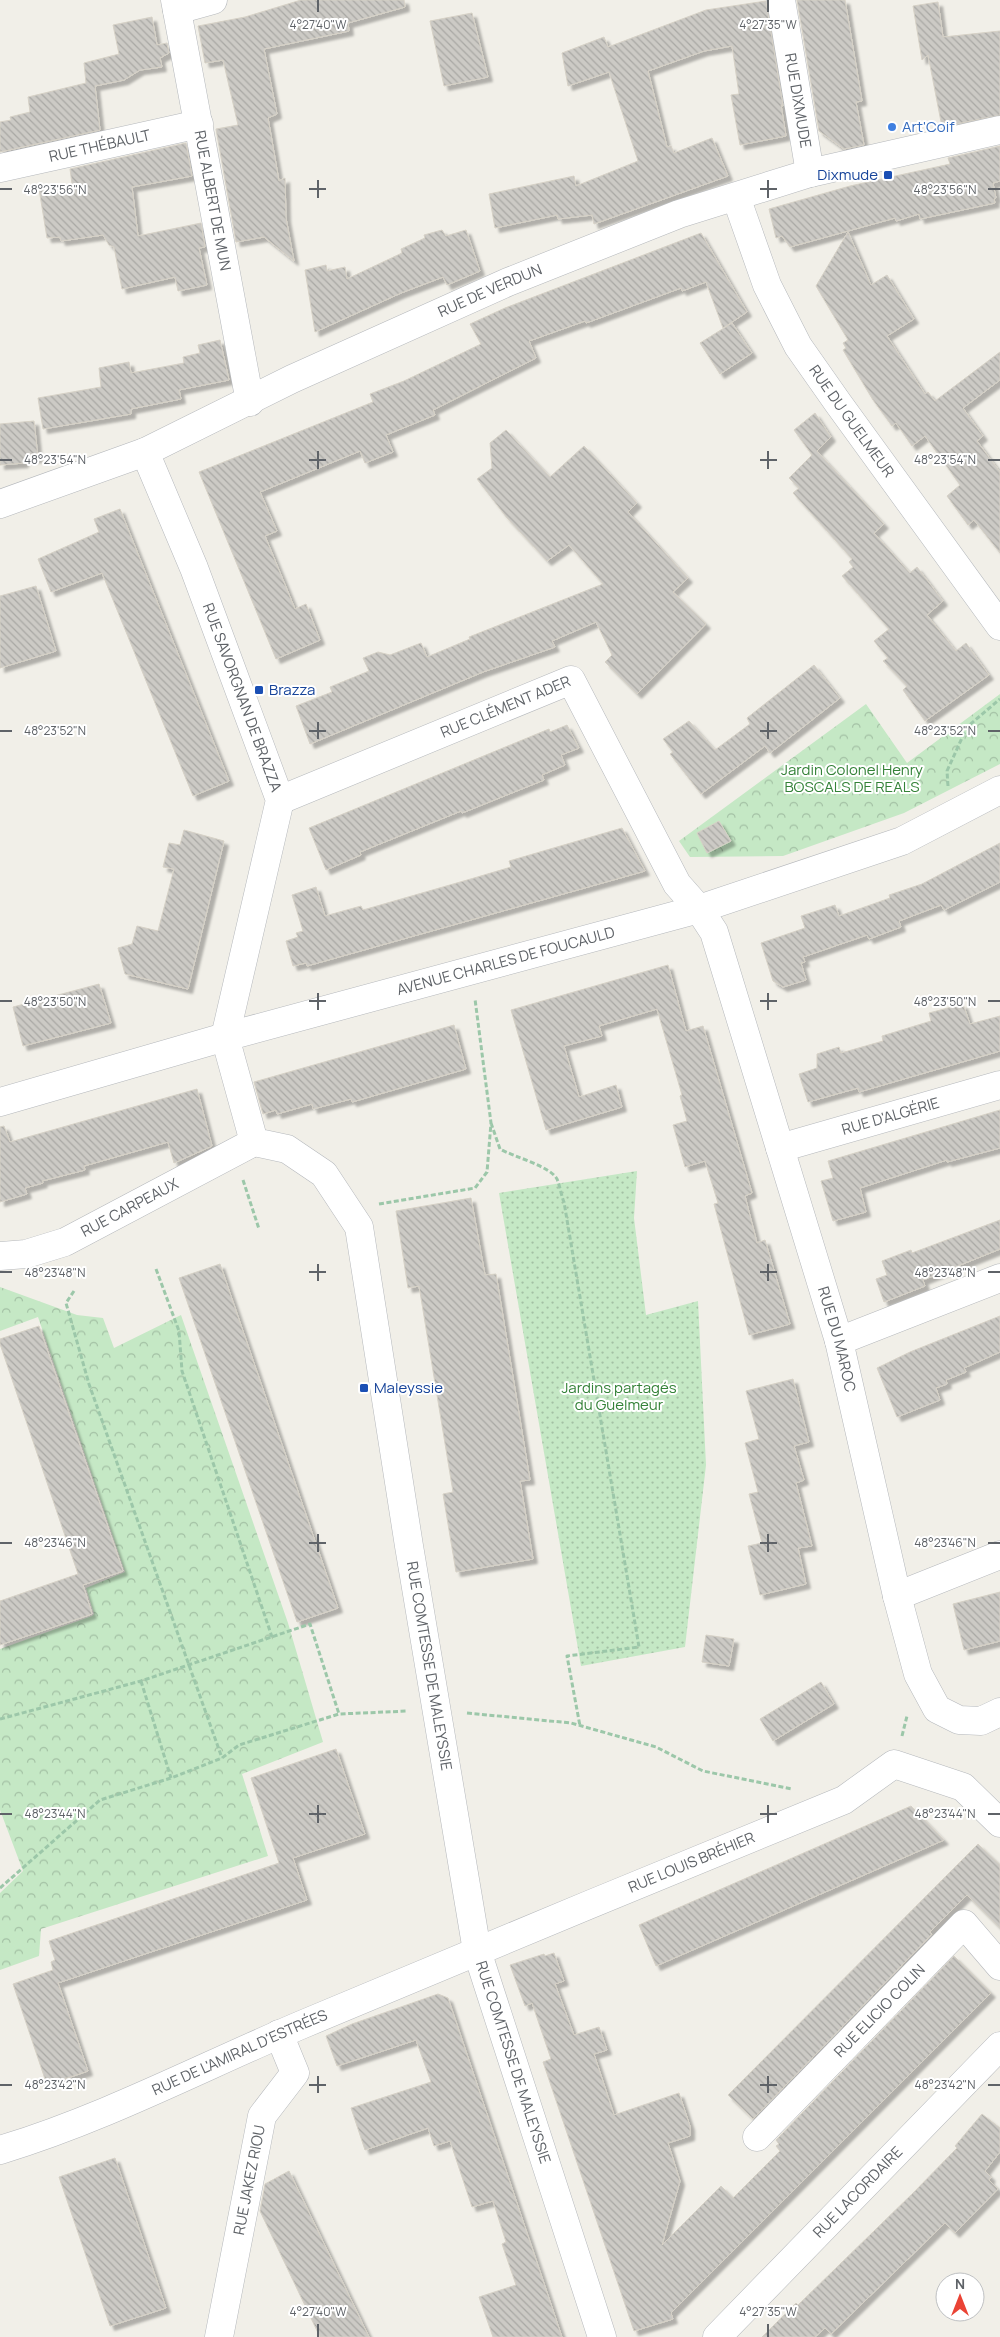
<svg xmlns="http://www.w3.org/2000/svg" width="1000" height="2337" viewBox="0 0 1000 2337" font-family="Manrope,sans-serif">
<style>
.park{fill:url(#park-crowns)}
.garden{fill:url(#garden-dots)}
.building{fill:url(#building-back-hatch);stroke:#d6d1c6;filter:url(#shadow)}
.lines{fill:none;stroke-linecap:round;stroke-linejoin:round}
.minor-casing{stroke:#b5b8bc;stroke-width:29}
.path{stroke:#9cc7a9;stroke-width:3;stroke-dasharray:5 2.5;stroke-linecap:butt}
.minor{stroke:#fff;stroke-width:28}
.ticks{fill:none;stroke:#5f6368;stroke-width:2}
.shop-dot{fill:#3f7fe0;stroke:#fff;stroke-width:2}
.transit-dot{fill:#1a4fb4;stroke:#fff;stroke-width:2}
.labels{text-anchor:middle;stroke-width:4;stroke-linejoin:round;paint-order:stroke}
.street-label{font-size:15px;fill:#5f6368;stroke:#fff}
.shop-label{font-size:15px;fill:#366cbe;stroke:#fff;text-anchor:start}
.transit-label{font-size:15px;fill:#164399;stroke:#fff;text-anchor:start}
.park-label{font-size:15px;fill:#348238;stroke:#fff}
.ticks-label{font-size:12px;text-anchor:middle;fill:#5f6368;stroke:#fff;stroke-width:4;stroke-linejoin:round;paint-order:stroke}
</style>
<defs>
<pattern id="park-crowns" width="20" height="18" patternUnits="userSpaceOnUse" patternTransform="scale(1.25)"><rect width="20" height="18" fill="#c5e8c5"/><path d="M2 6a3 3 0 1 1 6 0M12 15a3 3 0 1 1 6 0" fill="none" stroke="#a3c0a4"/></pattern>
<pattern id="garden-dots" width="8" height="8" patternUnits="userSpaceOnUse" patternTransform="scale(1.25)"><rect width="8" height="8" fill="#c5e8c5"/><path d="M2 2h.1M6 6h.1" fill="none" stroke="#a3c0a4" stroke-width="1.8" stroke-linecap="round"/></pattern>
<pattern id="building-back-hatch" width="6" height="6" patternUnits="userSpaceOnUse" patternTransform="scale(1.25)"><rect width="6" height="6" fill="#cccac5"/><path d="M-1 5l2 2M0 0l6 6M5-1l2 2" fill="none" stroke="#a9a8a4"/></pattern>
<filter id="shadow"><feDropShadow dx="4.5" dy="4.5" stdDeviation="1" flood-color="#0004"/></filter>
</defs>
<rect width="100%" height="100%" fill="#f1efe8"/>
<!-- park -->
<path class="park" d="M1000,694v70l-96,49 -121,43 -93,1 -11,-16 187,-137 41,59z
M0,1287l77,28 26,3 11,30 67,-33 107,308 35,119 -81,32 26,82 -227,73 -2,27 -39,14v-77l23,-22 -23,-61v-161l92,-33 2,-2 -8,-26 39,-16 -87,-255 -38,14z"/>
<!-- garden -->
<path class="garden" d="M637,1171l-3,47 12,97 52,-14 8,164 -21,182 -104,19 -82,-473z"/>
<!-- building -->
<path class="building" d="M301,0h103l1,7 -57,16 1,8 -85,18 13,65 -9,4 11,63 6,-3 1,40 8,43 -30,-24 -28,5 -20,-113 22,-4 -15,-65 -18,3 -7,-37 47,-9z
M797,0h48l17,101 -6,1 8,43 -20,4 -25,-18z
M766,1l17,105 -2,-1 5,31 -46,9 -9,-50 8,-1 -7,-48 -28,5 -56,20 19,76 4,-1 3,7 38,-15 16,38 -134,48 -2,-9 -34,4 -1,-4 -62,13 -6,-34 85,-18 2,10 62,-25 -29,-89 -41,14 -6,-33 42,-16 4,10 98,-37z
M938,2l5,35 57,-6v84l-58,12 -14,-72 -6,5 -9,-54z
M472,13l16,64 -44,9 -14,-65z
M152,17l5,28 10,-2 2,10 -9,5 2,9 -22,3 -16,10 -29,6 5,44 -100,22v-30l11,-2 -1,-3 20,-5 -2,-15 58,-14 -2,-20 35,-9 -6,-29z
M186,143l6,33 -60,11 6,49 63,-13 4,24 -6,1 8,37 -29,6 -3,-14 -53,12 -8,-42 -5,-2 -6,-10 -42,6 -1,-4 -13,1 -8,-49 33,-5 -2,-15z
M1000,146v35l-7,2 3,15 -2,1 1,4 -75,16 -1,-5 -23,7 -1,-3 -105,29 -8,-11 -6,2 -7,-29 81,-23 100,-22 -2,-6z
M442,230l4,6 20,-6 14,41 -33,14 -4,-8 -42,16 -86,39 -10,-62 21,-5 1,6 18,-4 2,12 55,-26 -1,-4 24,-11 -1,-3z
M848,232l23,53 16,-10 27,44 -27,17 38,58 3,-2 7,9 65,-49v28l-37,28 20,28 -6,5 23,31v81l-26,-33 -6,5 -21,-29 13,-11 -35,-49 -13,10 -16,-23 -4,3 -19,-26 -30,-50 3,-2 -3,-5 5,-3 -32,-54z
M701,233l46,79 -24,16 -17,-46 -24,9 -1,-3 -95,35 -1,-2 -56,20 7,17 -103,52 2,5 -49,20 7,17 -28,11 -5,-12 -100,41 17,39 -12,5 30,73 11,-5 14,36 -44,19 -77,-187 174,-70 -3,-8 34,-13 77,-37 -11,-20 35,-16z
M732,323l20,30 -32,21 -20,-31z
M220,340l9,40 -50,10 2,9 -50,10v5l-88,15 -5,-31 63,-11 -2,-19 30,-6 2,11 53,-10 -1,-6 17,-4 -2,-8z
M815,413l16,24 -14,14 67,73 -10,9 36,40 7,-6 26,34 -16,14 29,36 10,-8 23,32 -64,46 -22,-31 4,-4 -24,-25 5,-3 -14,-17 15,-12 -47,-53 11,-9 -4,-5 3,-3 -59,-66 6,-5 -10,-10 23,-23 -18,-25z
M34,421l4,37 -14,1v4l-24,2v-41z
M506,430l44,47 34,-31 53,57 -9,9 60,66 -15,14 33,32 -69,70 -32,-32 7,-7 -16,-33 -44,19 3,6 -72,25 -173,72 -14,-38 36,-14 -2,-5 39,-16 -6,-13 15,-6 12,3 31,-12 6,14 43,-18 -1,-2 134,-53 -34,-39 -22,16 -40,-43 -30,-39 15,-11 -2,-25z
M120,509l109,272 -36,15 -91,-223 -51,19 -13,-33 61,-27 -5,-13z
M36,586l20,65 -56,17v-72z
M814,665l26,33 -70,55 -5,-7 -64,48 -31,-40 3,-2 -10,-13 26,-18 26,29 35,-26 -3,-6z
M567,725l12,23 -18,7 4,10 -23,10 2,5 -82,33 -1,-2 -101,41 1,3 -35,15 -17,-42 240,-99 1,3z
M719,821l12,20 -24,12 -10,-20z
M622,828l23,43 -338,95 -1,-3 -13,3 -7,-25 12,-4 -2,-4 7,-2 -11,-36 24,-8 9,29 36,-10 2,4 111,-32 37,-11 -2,-6z
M184,830l40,11 -36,148 -63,-15 -7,-26 14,-4 5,-18 21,5 16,-62 -11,-2 6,-24 11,2z
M1000,843v39l-56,28 -3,-5 -42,16 2,6 -32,12 -2,-4 -64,22 2,5 -4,1 5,17 -23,7 -10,-6 -12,-38 44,-15 -4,-12 34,-11 4,11 51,-18 -1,-3 33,-11z
M668,965l18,66 17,-5 49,167 -7,3 12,47 8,-3 25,84 -41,11 -35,-131 4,-1 -13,-42 -20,6 -12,-42 14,-4 -7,-25 2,-1 -25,-86 -58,17 3,10 -38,10 15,51 37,-12 6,22 -76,23 -35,-120z
M99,984l12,39 -88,23 -10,-39z
M963,1004l7,20 30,-8v35l-141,41 -1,-4 -50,14 -9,-28 18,-6v-14l22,-7 2,6 42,-12 -1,-5 49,-15 -2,-8z
M454,1025l12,44 -114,33 -1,-3 -38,10 -1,-5 -35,10 -1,-4 -13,4 -9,-32z
M197,1089l15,57 -38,17 -6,-21 -84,24 1,4 -43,11 1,2 -18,5 2,6 -27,8v-75l4,-1 6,16z
M1000,1110v38l-53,14v-2l-87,28 6,24 -33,9 -12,-40 12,-3 -5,-17z
M471,1198l14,77 11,-1 34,206 -10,1 13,78 -77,13 -13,-78 10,-2 -18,-109 -16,-97 -11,2 -12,-77z
M1000,1220v29l-77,31 2,6 -41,16 -8,-23 11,-4 -5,-14 29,-11 1,3z
M220,1264l118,344 -41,14 -118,-344z
M1000,1316v36l-36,16 2,4 -20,8 1,4 -11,4 4,12 -43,17 -20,-49 33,-16z
M39,1326l84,245 -40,14 9,29 -92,31v-44l78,-27 -78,-230v-5z
M793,1379l16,63 -15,4 10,34 -8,3 16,63 -14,2 8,36 -46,11 -12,-49 14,-3 -13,-49 9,-2 -13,-49 14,-4 -13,-48z
M1000,1592v49l-36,9 -11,-46z
M706,1635l28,4 -5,27 -27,-4z
M821,1682l13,22 -61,37 -13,-22z
M336,1749l29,85 -72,24 14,42 -249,83 30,88 -41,14 -34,-101 40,-14 -2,-8 4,-2 -6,-19 230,-78 -28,-85z
M911,1806l33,34 -288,126 -17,-41z
M978,1844l22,21v63l-33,-33 -37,37 2,2 -179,185 -25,-24z
M554,1953l10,28 -9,3 19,51 25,-8 8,23 -13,4 20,61 65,-22 11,33v10l-22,7 12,38 -18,64 59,-59 12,12 47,-47 -4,-5 3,-2 -3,-4 178,-184 37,37 -320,320 2,6 -39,12 -91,-269 8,-3 -19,-56 -7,3 -15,-41 34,-11 1,2z
M438,1994l10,4 114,339h-69l-14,-40 37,-12 -14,-41 4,-2 -13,-41 -21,6 -22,-66 -16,5 -6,-18 -63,22 -14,-42 80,-26 -15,-42 -79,26 -11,-30 26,-12z
M982,2114l18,14v24l-15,19 6,6 -2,3 9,9 -43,44 -10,-10 -114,111 -6,-6 -10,9h-53l34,-34 2,2 115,-112 44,-45 -2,-2z
M115,2158l51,150 -56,18 -51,-149z
M289,2171l80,166h-49l-60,-126 5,-27z"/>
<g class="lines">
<defs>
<g id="minor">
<path id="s1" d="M175,0l75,402"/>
<path id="s2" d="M781,0l29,173"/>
<path d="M177,10l36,-10"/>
<path id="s3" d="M0,168l199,-44"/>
<path id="s4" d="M736,197l31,88 31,61 40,57 162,223"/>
<path id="s5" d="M145,452l49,116 86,232 -55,237 29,105 33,7 37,25 35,53 50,319 68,405 125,386"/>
<path id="s6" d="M0,504l145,-52 147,-73 216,-97 171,-68 131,-41 190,-43"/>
<path id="s7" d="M280,800l291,-120 106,204 22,25 15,23 125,409 58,255 21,78 19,35 22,11 22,1 19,-9"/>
<path id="s8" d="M0,1102l225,-65 474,-128 203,-68 98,-51"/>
<path id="s9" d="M780,1148l220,-63"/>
<path id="s10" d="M0,1256l26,-2 39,-12 189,-100"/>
<path d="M839,1341l161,-63"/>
<path d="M897,1596l103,-41"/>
<path id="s11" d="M757,2137l207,-213 36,42"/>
<path id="s12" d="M0,2150c103,-31 202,-83 301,-125 180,-76 362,-151 543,-225l50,-36 69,23 37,36"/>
<path id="s13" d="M219,2337l43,-221 33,-43 -16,-39"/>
<path id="s14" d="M717,2337l283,-291"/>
</g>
</defs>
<!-- minor casing -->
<use href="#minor" class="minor-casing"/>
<!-- path -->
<path class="path" d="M948,786l-1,-15 20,-44 33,-28
M491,1123l9,26c14,8 50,17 57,30 3,7 4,16 7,23l75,445 -72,9 13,70
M243,1180l16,49
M379,1204l96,-16 12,-16 4,-49 -16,-124
M156,1269l23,62 3,40 90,266
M74,1291l-8,12 23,81 133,374
M141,1681l30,97
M467,1713l104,10 85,24 47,24 89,18
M0,1719l141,-38 169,-57 29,90
M902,1736l5,-20
M0,1888l100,-88 71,-22 51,-20 17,-13 100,-31 69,-3"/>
<!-- minor -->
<use href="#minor" class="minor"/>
</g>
<!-- ticks -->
<path class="ticks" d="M318,0v12M768,0v12M318,180v18M768,180v18M0,189h12M309,189h17M760,189h17M988,189h12M318,451v18M768,451v18M0,460h12M309,460h17M760,460h17M988,460h12M318,722v17M768,722v17M0,731h12M309,731h17M760,731h17M988,731h12M318,993v17M768,993v17M0,1001h12M309,1001h17M760,1001h17M988,1001h12M318,1264v17M768,1264v17M0,1272h12M309,1272h17M760,1272h17M988,1272h12M318,1534v18M768,1534v18M0,1543h12M309,1543h17M760,1543h17M988,1543h12M318,1805v18M768,1805v18M0,1814h12M309,1814h17M760,1814h17M988,1814h12M318,2076v17M768,2076v17M0,2085h12M309,2085h17M760,2085h17M988,2085h12M318,2324v13M768,2324v13"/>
<!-- markers -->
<circle class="shop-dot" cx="892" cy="127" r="5"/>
<g class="transit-dot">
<rect x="883" y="170" width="10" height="10" rx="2.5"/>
<rect x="254" y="685" width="10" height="10" rx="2.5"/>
<rect x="359" y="1383" width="10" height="10" rx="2.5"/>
</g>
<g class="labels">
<!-- street labels -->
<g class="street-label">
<text dy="5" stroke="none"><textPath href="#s2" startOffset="102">RUE DIXMUDE</textPath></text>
<text dy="5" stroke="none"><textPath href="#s3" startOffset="102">RUE THÉBAULT</textPath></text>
<text dy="5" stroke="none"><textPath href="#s1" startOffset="204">RUE ALBERT DE MUN</textPath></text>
<text dy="5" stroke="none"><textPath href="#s6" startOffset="535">RUE DE VERDUN</textPath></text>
<text dy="5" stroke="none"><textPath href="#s4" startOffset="254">RUE DU GUELMEUR</textPath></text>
<text dy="5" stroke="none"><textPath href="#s5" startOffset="264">RUE SAVORGNAN DE BRAZZA</textPath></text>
<text dy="5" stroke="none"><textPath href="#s7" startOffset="244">RUE CLÉMENT ADER</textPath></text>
<text dy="5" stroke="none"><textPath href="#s8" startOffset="525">AVENUE CHARLES DE FOUCAULD</textPath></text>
<text dy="5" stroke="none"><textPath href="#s9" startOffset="115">RUE D'ALGÉRIE</textPath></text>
<text dy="5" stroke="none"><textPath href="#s10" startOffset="140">RUE CARPEAUX</textPath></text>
<text dy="5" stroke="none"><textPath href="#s7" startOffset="1031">RUE DU MAROC</textPath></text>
<text dy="5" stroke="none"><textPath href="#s5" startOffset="1312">RUE COMTESSE DE MALEYSSIE</textPath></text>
<text dy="5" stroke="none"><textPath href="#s12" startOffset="749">RUE LOUIS BRÉHIER</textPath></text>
<text dy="5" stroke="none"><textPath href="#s11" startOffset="176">RUE ELICIO COLIN</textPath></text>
<text dy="5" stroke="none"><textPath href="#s12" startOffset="259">RUE DE L'AMIRAL D'ESTRÉES</textPath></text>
<text dy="5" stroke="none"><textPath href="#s5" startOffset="1718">RUE COMTESSE DE MALEYSSIE</textPath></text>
<text dy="5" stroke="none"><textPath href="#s13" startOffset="160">RUE JAKEZ RIOU</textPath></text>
<text dy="5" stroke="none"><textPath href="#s14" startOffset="202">RUE LACORDAIRE</textPath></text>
</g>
<!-- shop labels -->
<g class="shop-label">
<text x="902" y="132">Art'Coif</text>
</g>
<!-- transit labels -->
<g class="transit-label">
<text x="878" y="180" text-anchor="end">Dixmude</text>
<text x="269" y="695">Brazza</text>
<text x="374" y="1393">Maleyssie</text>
</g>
<!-- park labels -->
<g class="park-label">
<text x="852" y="775">Jardin Colonel Henry<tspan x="852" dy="17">BOSCALS DE REALS</tspan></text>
<text x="619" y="1393">Jardins partagés<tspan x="619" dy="17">du Guelmeur</tspan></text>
</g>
</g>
<g class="ticks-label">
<text x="318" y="29">4°27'40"W</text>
<text x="768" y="29">4°27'35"W</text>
<text x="55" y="194">48°23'56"N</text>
<text x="945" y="194">48°23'56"N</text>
<text x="55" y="464">48°23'54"N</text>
<text x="945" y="464">48°23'54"N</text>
<text x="55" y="735">48°23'52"N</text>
<text x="945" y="735">48°23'52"N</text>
<text x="55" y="1006">48°23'50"N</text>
<text x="945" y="1006">48°23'50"N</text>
<text x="55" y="1277">48°23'48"N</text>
<text x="945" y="1277">48°23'48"N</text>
<text x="55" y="1547">48°23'46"N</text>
<text x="945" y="1547">48°23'46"N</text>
<text x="55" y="1818">48°23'44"N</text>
<text x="945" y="1818">48°23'44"N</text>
<text x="55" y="2089">48°23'42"N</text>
<text x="945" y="2089">48°23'42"N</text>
<text x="318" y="2316">4°27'40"W</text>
<text x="768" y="2316">4°27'35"W</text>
</g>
<!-- north arrow -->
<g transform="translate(960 2297)"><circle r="24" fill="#ffffff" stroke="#bfc1c3"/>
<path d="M0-4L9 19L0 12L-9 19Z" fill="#ea4335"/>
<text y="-8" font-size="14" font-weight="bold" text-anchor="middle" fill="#5f6368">N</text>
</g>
</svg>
